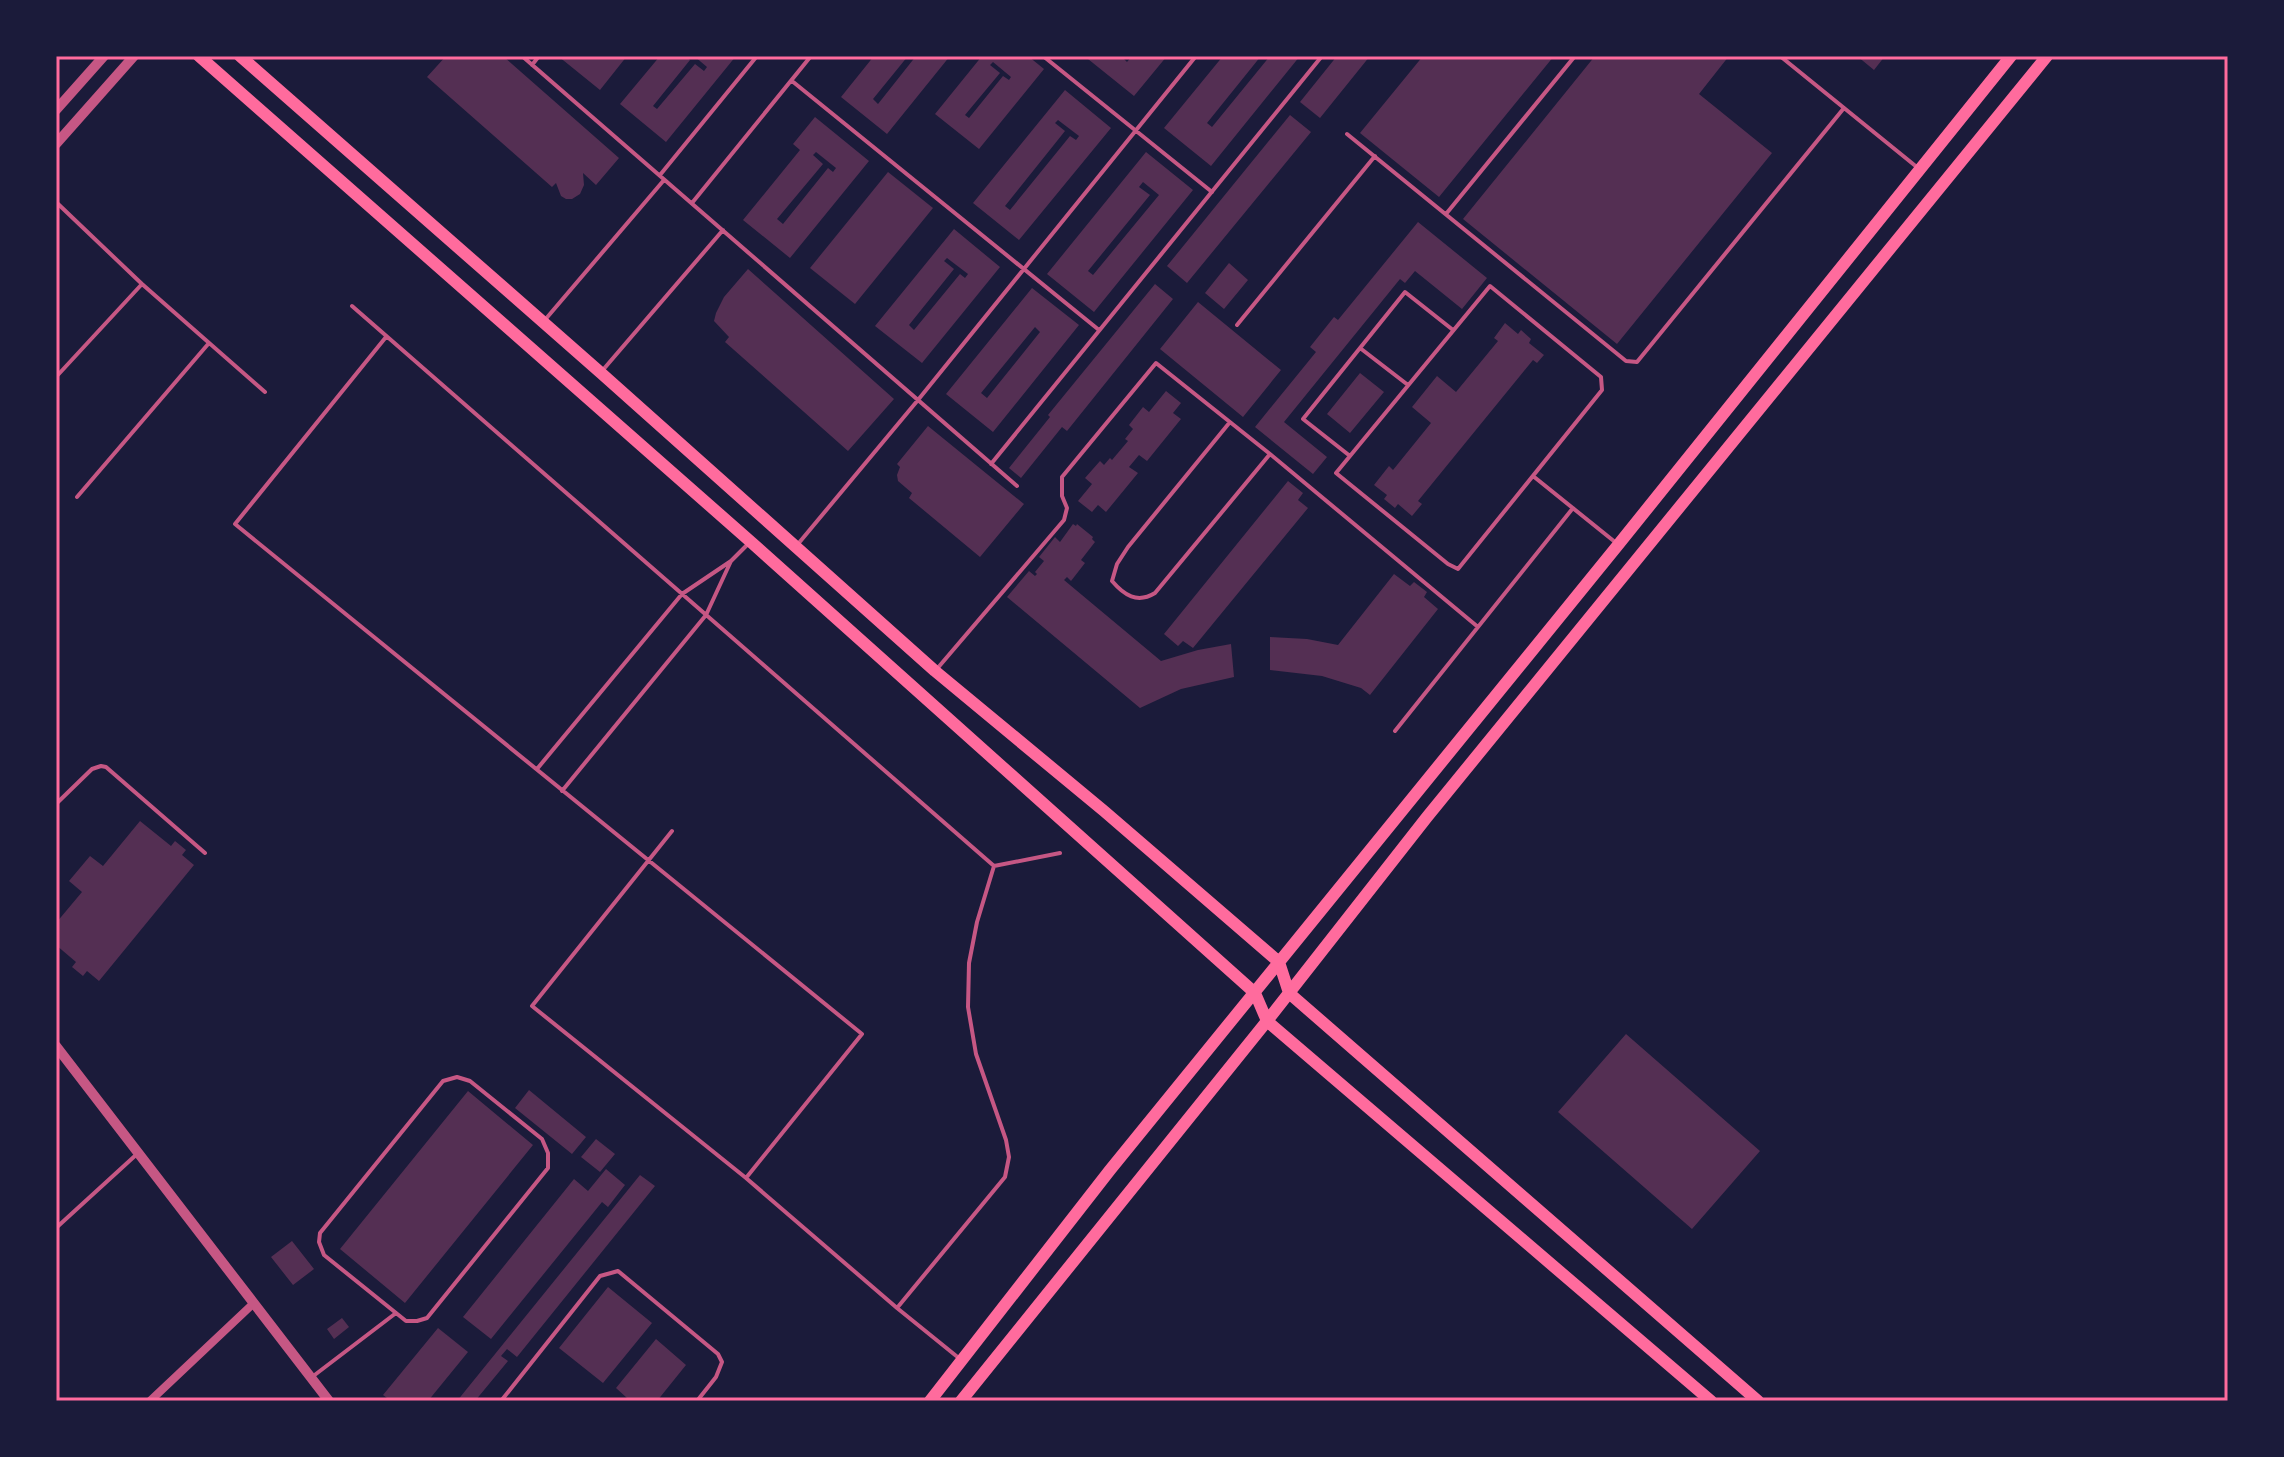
<svg xmlns="http://www.w3.org/2000/svg" width="2284" height="1457" viewBox="0 0 2284 1457" font-family="Helvetica,sans-serif">
<style>
.building{fill:#542f53;fill-rule:evenodd}
.lines{fill:none;stroke-linecap:round;stroke-linejoin:round}
.service{stroke:#c65784;stroke-width:4}
.minor{stroke:#c65784;stroke-width:8}
.tertiary{stroke:#c65784;stroke-width:10}
.primary{stroke:#ff6b9d;stroke-width:12}
.neatline{fill:none;stroke:#ff6b9d;stroke-width:3}
</style>
<rect width="100%" height="100%" fill="#1b1b3a"/>
<!-- building -->
<path class="building" d="M446,56h57l116,102 -23,27 -13,-12 1,12 -4,9 -8,5h-6l-5,-3 -5,-13 -4,4 -125,-110z
M558,56l33,1 36,-1 -27,34z
M660,56h25l5,4 -37,46 4,3 38,-45 9,7 3,-4 -13,-11h42l-70,86 -46,-38z
M874,56h34l-35,43 5,5 38,-48h34l-63,78 -46,-37z
M982,56h46l16,13 -65,80 -44,-35zM993,62l18,15 -2,3 -6,-4 -34,42 -4,-3 35,-42 -10,-8z
M1090,56h35l-2,2 4,4 5,-6h35l-33,40 -46,-37z
M1223,56h38l-54,67 5,4 58,-71h30l-89,110 -47,-38z
M1337,56h33l-50,62 -20,-16z
M1423,56h131l-115,141 -79,-64z
M1595,56h134l-30,38 73,59 -155,191 -154,-125z
M1857,56h28l-11,14z
M1065,90l46,38 -92,112 -46,-37zM1058,120l21,16 -3,4 -6,-4 -60,74 -5,-4 60,-75 -10,-8z
M1290,115l21,17 -124,151 -20,-17z
M815,117l54,44 -79,97 -47,-38 57,-70 -7,-6zM816,152l20,16 -3,4 -5,-4 -45,56 -6,-5 46,-55 -10,-9z
M1146,152l47,38 -99,122 -47,-38zM1143,182l16,13 -66,80 -5,-4 62,-76 -11,-8z
M888,172l45,36 -78,96 -45,-36z
M1418,222l69,56 -25,31 -47,-38 -10,12 -5,-4 -116,143 43,35 -14,17 -58,-47 61,-75 -6,-5 24,-30 4,3z
M954,229l46,38 -78,96 -47,-37zM947,258l21,16 -3,4 -5,-4 -46,56 -5,-5 45,-56 -10,-8z
M1229,263l19,17 -24,29 -19,-16z
M748,269l146,130 -46,52 -123,-109 4,-5 -15,-16 2,-8 8,-16z
M1155,284l18,15 -106,132 -5,-4 -41,51 -12,-10 41,-51 -2,-2z
M1032,288l47,37 -86,107 -47,-38zM1035,327l5,5 -53,66 -6,-5z
M1198,302l83,68 -38,47 -83,-68z
M1505,323l13,11 3,-4 10,9 -2,4 15,12 -7,8 -4,-3 -115,141 4,3 -10,12 -14,-12 -3,4 -11,-9 3,-4 -13,-10 15,-19 4,4 38,-47 -19,-16 25,-31 19,16 42,-51 -4,-3z
M1360,373l24,19 -34,41 -23,-19z
M1166,391l15,12 -8,10 8,6 -34,42 -8,-6 -10,12 9,6 -32,39 -8,-7 -6,7 -14,-11 14,-17 -7,-6 15,-17 4,4 6,-7 2,2 16,-19 -3,-2 8,-10 -4,-4 14,-18 6,5z
M928,426l96,78 -44,53 -71,-59 3,-5 -14,-12 -1,-6 3,-8 -3,-3z
M1288,481l15,12 -5,7 10,8 -115,140 -10,-7 -5,5 -14,-12z
M1073,524l3,2 1,-2 16,13 -1,2 3,3 -14,18 4,3 -14,18 -4,-4 -3,3 97,81 37,-11 33,-6 3,33 -53,12 -41,19 -133,-111 22,-26 6,5 2,-2 -2,-2 9,-11 -5,-4 16,-20 5,5z
M1394,574l16,12 4,-4 13,10 -3,5 14,12 -68,86 -9,-7 -39,-12 -52,-6v-33l37,2 31,6z
M140,821l31,25 4,-5 11,9 -4,5 12,10 -95,116 -12,-10 -4,5 -11,-9 4,-5 -20,-17v-22l26,-31 -13,-11 21,-25 13,10z
M1626,1034l134,117 -68,78 -134,-117z
M529,1090l57,47 -14,17 -57,-46z
M468,1091l65,54 -128,158 -65,-54z
M596,1139l19,15 -15,18 -19,-15z
M606,1169l19,16 -17,22 -6,-5 -111,137 -28,-22 111,-138 14,12z
M640,1175l15,11 -138,171 -10,-8 -6,7 7,5 -33,40h-18z
M292,1241l22,28 -21,16 -22,-28z
M608,1287l44,36 -49,60 -44,-35z
M342,1318l7,9 -15,12 -7,-10z
M438,1328l30,24 -40,49h-37l-8,-6z
M656,1339l30,26 -29,36h-32l2,-3 -11,-10z"/>
<g class="lines">
<!-- service -->
<path class="service" d="M522,56l495,430
M1043,56l169,136
M1780,56l138,112
M532,65l7,-9
M792,81l307,249
M1347,134l279,227 11,1 207,-254
M660,175l97,-119
M56,202l86,82 123,108
M692,203l119,-147
M1446,214l129,-158
M1490,286l111,91 1,13 -144,179 -10,-5 -112,-91z
M352,306l642,560 -17,56 -8,41 -1,44 8,47 30,86 3,17 -4,20 -108,131
M544,321l120,-141
M1237,325l138,-169
M386,337l-151,187 627,510 -116,144
M1360,348l48,37
M602,371l121,-141
M56,377l86,-93
M1230,422l-102,125 -11,17 -5,17c12,14 25,23 43,12l115,-139
M1350,456l-47,-37 102,-127 48,38
M991,464l331,-408
M1533,476l82,66
M77,497l132,-154
M798,544l120,-144 278,-344
M731,561l18,-18
M936,670l128,-150 3,-12 -5,-12v-19l94,-114 114,91 208,173
M1395,731l178,-223
M537,769l145,-175 49,-33 -25,54 -144,176
M56,804l36,-35 9,-3 5,1 99,86
M672,831l-140,175 214,172 151,130 63,51
M994,866l66,-13
M457,1077l13,4 72,58 6,14v15l-121,150 -10,3h-11l-82,-66 -5,-13 1,-9 123,-152z
M56,1228l81,-74
M312,1377l84,-64
M501,1401l99,-125 18,-5 100,83 4,8 -6,15 -19,24"/>
<!-- minor -->
<path class="minor" d="M150,1401l104,-98"/>
<!-- tertiary -->
<path class="tertiary" d="M56,110l48,-54
M56,144l78,-88
M56,1046l273,355"/>
<!-- primary -->
<path class="primary" d="M199,56l552,486 504,451 12,28 444,380
M240,56l361,317 334,298 169,140 175,151 10,31 469,408
M930,1401l180,-231 508,-625 393,-489
M961,1401l306,-380 160,-204 620,-761"/>
</g>
<!-- border -->
<rect width="2284" height="1457" fill="none" stroke="#1b1b3a" stroke-width="116"/>
<rect x="58" y="58" width="2168" height="1341" class="neatline"/>
</svg>
